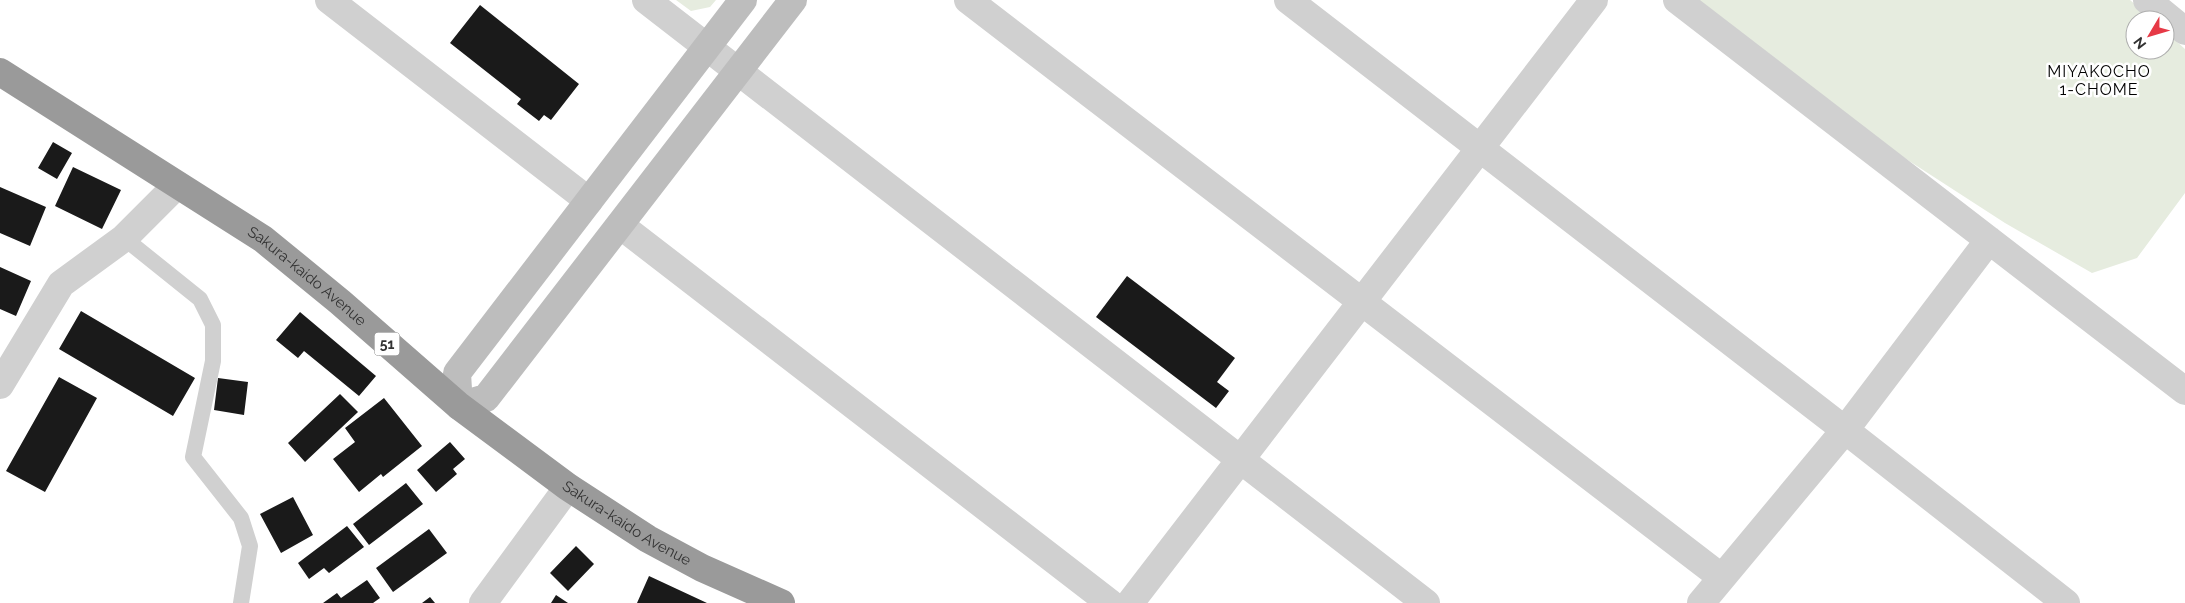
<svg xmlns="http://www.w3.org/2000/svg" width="2185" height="603" viewBox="0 0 2185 603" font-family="Raleway,sans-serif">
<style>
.green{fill:#e6ecdf}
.building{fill:#1a1a1a}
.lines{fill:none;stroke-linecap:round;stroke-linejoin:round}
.lane{stroke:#d0d0d0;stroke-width:16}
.street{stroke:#d0d0d0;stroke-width:28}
.secondary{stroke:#bdbdbd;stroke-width:28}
.highway{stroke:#9a9a9a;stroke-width:28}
.labels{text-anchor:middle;stroke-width:5;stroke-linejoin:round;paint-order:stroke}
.shield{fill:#fff;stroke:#707070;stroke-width:1}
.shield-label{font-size:14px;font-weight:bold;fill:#333}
.street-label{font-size:15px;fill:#333;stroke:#fff}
.neighbourhood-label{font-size:16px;letter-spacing:1px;fill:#000;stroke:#fff}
</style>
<rect width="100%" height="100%" fill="#fff"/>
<!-- green -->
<path class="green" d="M676,0h40l-6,7 -19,4z
M1699,0h431l23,20h-18v30h30v-19l20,18v144l-48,65 -45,15 -87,-50 -102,-66z"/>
<!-- building -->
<path class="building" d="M480,5l99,79 -28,36 -7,-5 -5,6 -22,-17 4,-5 -71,-56z
M53,142l19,11 -15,26 -19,-11z
M73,167l48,23 -19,39 -47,-23z
M0,187l46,20 -16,39 -30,-13z
M0,267l31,14 -15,35 -16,-7z
M1127,276l108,82 -18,24 12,9 -13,17 -120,-91z
M81,311l114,67 -22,38 -114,-67z
M300,312l76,64 -17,20 -55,-45 -6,7 -22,-18z
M59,377l38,21 -52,94 -39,-21z
M218,378l30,4 -4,33 -30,-5z
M340,394l18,18 -53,50 -17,-19z
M384,398l38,48 -39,31 -2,-3 -22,18 -26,-33 22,-17 -10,-14z
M450,442l15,17 -12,10 4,5 -21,18 -19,-22z
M406,483l17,21 -54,41 -16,-21z
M293,497l20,38 -32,18 -21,-39z
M347,526l17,21 -35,26 -5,-5 -15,11 -11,-16z
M429,529l18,24 -54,39 -17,-24z
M576,546l18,18 -26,27 -18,-18z
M649,576l58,27h-70z
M367,580l13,18 -7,5h-50l14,-10 4,5z
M556,595l12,8h-17z
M430,597l5,6h-13z"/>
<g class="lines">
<!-- lane -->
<path class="lane" d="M124,238l76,61 13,26v36l-20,96 48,61 9,28 -9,57"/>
<!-- street -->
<path class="street" d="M329,0l260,201
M646,0l780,603
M968,0l753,577
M1288,0l557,430 221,173
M1677,0l508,391
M2147,0l38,31
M620,225l490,378
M0,385l61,-101 63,-46 53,-53
M483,603l85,-116
M1130,603l464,-603
M1701,603l144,-173 144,-190"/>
<!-- secondary -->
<path class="secondary" d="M743,0l-286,373 2,33 27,-8 307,-398"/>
<!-- highway -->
<path class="highway" id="s1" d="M0,72l263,167 77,63 119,104 109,81 80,52 54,29 79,35"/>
</g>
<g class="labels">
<!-- shield labels -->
<rect class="shield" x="374.5" y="332.5" width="25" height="23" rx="4"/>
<g class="shield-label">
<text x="387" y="349">51</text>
</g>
<!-- street labels -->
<g class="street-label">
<text dy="5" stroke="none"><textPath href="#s1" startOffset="369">Sakura-kaido Avenue</textPath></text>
<text dy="5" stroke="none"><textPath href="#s1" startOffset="774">Sakura-kaido Avenue</textPath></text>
</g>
<!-- neighbourhood labels -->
<g class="neighbourhood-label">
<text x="2099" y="77">MIYAKOCHO<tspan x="2099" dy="18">1-CHOME</tspan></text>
</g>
</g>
<!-- north arrow -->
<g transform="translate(2150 35) rotate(232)"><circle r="24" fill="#ffffff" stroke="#adadad"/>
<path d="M0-4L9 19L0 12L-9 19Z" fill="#e63946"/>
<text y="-8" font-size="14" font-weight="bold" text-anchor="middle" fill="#333333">N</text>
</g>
</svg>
